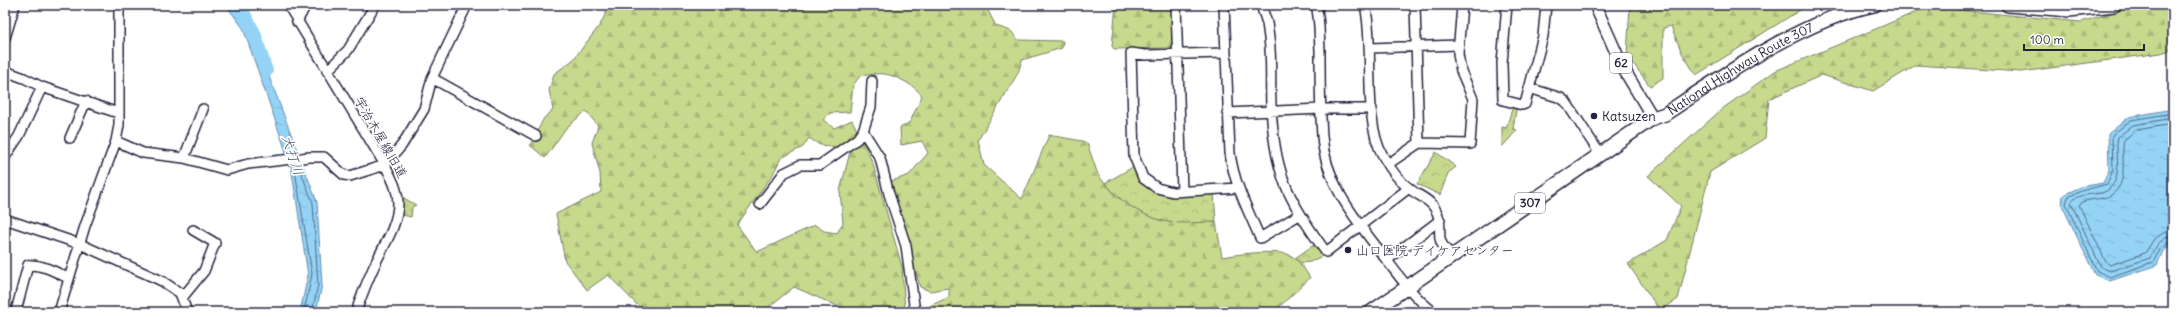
<svg xmlns="http://www.w3.org/2000/svg" width="2178" height="317" viewBox="0 0 2178 317" font-family="Delius,'Klee One',sans-serif">
<style>
.forest{fill:url(#forest-firs);stroke:#747e64}
.park{fill:url(#park-crowns);stroke:#747e64}
.garden{fill:url(#garden-dots);stroke:#747e64}
.water{fill:url(#water-ripples);stroke:#668cab}
.lines{fill:none;stroke-linecap:round;stroke-linejoin:round}
.shore{stroke:#506985;stroke-width:1}
.river{stroke:#94d3f5;stroke-width:14}
.minor-casing{stroke:#22223b;stroke-width:12}
.major-casing{stroke:#22223b;stroke-width:14}
.highway-casing{stroke:#22223b;stroke-width:16}
.minor{stroke:#fff;stroke-width:9}
.major{stroke:#fff;stroke-width:11}
.highway{stroke:#fff;stroke-width:13}
.poi-dot{fill:#22223b;stroke:#fff;stroke-width:1.5}
.labels{text-anchor:middle;stroke-width:3.5;stroke-linejoin:round;paint-order:stroke}
.shield{fill:#fff;stroke:#646476;stroke-width:1}
.shield-label{font-size:12px;font-weight:bold;fill:#22223b}
.street-label{font-size:13px;fill:#22223b;stroke:#fff}
.poi-label{font-size:13px;fill:#22223b;stroke:#fff;text-anchor:start}
.water-label{font-size:14px;font-style:italic;fill:#445773;stroke:#fff}
</style>
<defs>
<pattern id="forest-firs" width="22" height="20" patternUnits="userSpaceOnUse"><rect width="22" height="20" fill="#c7d98d"/><path d="M5 1l3.5 6h-7zM16 11l3.5 6h-7z" fill="#abba7b"/></pattern>
<pattern id="park-crowns" width="20" height="18" patternUnits="userSpaceOnUse"><rect width="20" height="18" fill="#c7d98d"/><path d="M2 6a3 3 0 1 1 6 0M12 15a3 3 0 1 1 6 0" fill="none" stroke="#abba7b"/></pattern>
<pattern id="garden-dots" width="8" height="8" patternUnits="userSpaceOnUse"><rect width="8" height="8" fill="#c7d98d"/><path d="M2 2h.1M6 6h.1" fill="none" stroke="#abba7b" stroke-width="1.8" stroke-linecap="round"/></pattern>
<pattern id="water-ripples" width="26" height="14" patternUnits="userSpaceOnUse"><rect width="26" height="14" fill="#94d3f5"/><path d="M2 4q2-2 4 0t4 0M15 11q2-2 4 0t4 0" fill="none" stroke="#7fb5d3"/></pattern>
</defs>
<rect width="100%" height="100%" fill="#fff"/>
<filter id="ink" filterUnits="userSpaceOnUse"><feTurbulence type="fractalNoise" baseFrequency=".025" numOctaves="2"/><feDisplacementMap in="SourceGraphic" scale="8" xChannelSelector="R" yChannelSelector="G"/><feConvolveMatrix kernelMatrix="1 2 1 2 8 2 1 2 1" color-interpolation-filters="sRGB"/></filter>
<g filter="url(#ink)">
<!-- forest -->
<path class="forest" d="M608,5h377l11,21 15,5 7,9 45,1 -1,7 -40,12 -4,13 -40,67 6,25 38,34 27,-64 33,6 5,2 11,32 19,22 44,24 55,1 6,35c17,-3 48,-7 65,-3 9,2 19,17 23,24l-33,31 1,3h-355v-3l26,-12v-9l-19,3 -10,-4 -31,-105 20,-7 19,-22 -6,-12 -21,4 -1,-17 10,-6 12,-26c-6,-10 -25,-20 -37,-22 -8,-1 -17,1 -25,2l-7,9 -3,27 -20,1 -7,7 11,8 18,-8 6,12 -20,15 -18,-2 -11,-7 -6,9 -22,11 -8,16 -36,51 20,27 58,-27 9,6 13,2 6,-10 -3,-32 11,-43 12,-6 10,22 29,103 3,45h-54l-57,-25 -32,25h-118l-36,-37 -21,15 -22,-29 -9,-47 45,-22 -1,-19 -8,-30 6,-17 -12,-15 -20,17 -21,30 -15,-13 14,-27 9,-8 -4,-20 5,-16 19,-14 27,-35 9,-18z
M1116,5h56v43l-58,1 -2,-3z
M1630,5h178l-112,70 -14,-22 -11,-27 -8,2v50l-13,8 -23,-31z
M2137,5h36v44l-12,4 -140,19 -105,-7 -43,26 -51,-16 -53,24 -4,39 -55,34 -32,127 -18,12 -32,-47 39,-24 14,-34 -33,-30 74,-67 53,-38 153,-64 153,15z"/>
<!-- park -->
<path class="park" d="M1514,103l3,1 -4,25 4,1 -15,17v-20l4,1z
M1436,152l20,15 -8,6 -8,22 -23,-11z
M1133,167l3,7 11,12 67,7 2,29c-16,0 -42,3 -56,-2 -22,-6 -41,-20 -55,-37z
M1315,244l9,11 -14,7 -9,1 -6,-5z"/>
<!-- garden -->
<path class="garden" d="M402,197l14,8 -4,2 -1,10 -9,-2z"/>
<!-- water -->
<path class="water" d="M226,5h11l12,19 68,178 5,83 -6,27h-16l8,-37 -17,-109 -48,-138z
M2173,109v135l-10,7 -6,14 -47,16 -15,-6 -33,-70 1,-10 17,-8 23,-4 6,-13 -1,-36 21,-17z"/>
<g class="lines">
<!-- shore -->
<path class="shore" d="M2173,113l-42,7 -19,15 1,35 -6,14 -26,7 -13,6 -2,7 31,67 13,6 43,-15 8,-14 12,-7
M2173,118l-40,7 -15,12c-4,16 6,39 -9,52 -9,9 -31,1 -38,14l30,64 9,4 40,-13c5,-10 10,-21 23,-22
M2173,124l-37,6 -12,10c-4,17 6,43 -13,55 -9,6 -25,2 -32,10l27,57 4,3 35,-12 9,-14 11,-7 8,-2
M294,164l18,110 -8,38
M298,164l15,39 5,82 -6,27"/>
<!-- river -->
<path class="river" d="M239,5l15,28 12,38"/>
<defs>
<path id="minor" d="M288,5l97,160c6,12 13,24 13,38 0,20 -12,39 -21,57 -8,17 -15,34 -21,52
M1176,5l6,186
M1224,5l6,148c4,31 18,57 30,85l39,-23
M1261,5l6,18 2,15c3,22 1,44 2,67 3,67 16,94 55,147l83,-64
M1316,5c4,15 3,31 4,45 0,29 0,57 2,86 3,48 35,85 63,122 15,19 29,40 49,54
M1365,5c10,43 -3,115 18,151 6,11 16,25 27,33 7,6 19,10 24,18 10,15 3,25 7,35 2,5 8,10 11,15
M1415,5l4,138
M1507,5l-5,58 1,37 19,5 3,-1 18,-68 3,-31
M297,22l9,-17
M5,38l10,-33
M1370,48l89,-3
M1225,53l-80,2 -14,-2 3,103 9,22 14,10 16,4 65,-4
M5,71l19,7 18,9 76,26
M327,71l21,-21 27,-45
M432,78l104,58
M872,81l-1,26 -8,24 17,27 9,36 17,52 9,66
M1529,88l32,10 5,4 34,52
M1321,109h51
M1227,113l94,-4
M70,138l16,-37
M116,141l27,12 41,5 43,12 21,-6 62,-7h14l20,18 6,1 35,-11 17,-20 22,-36 8,-31 35,-73
M5,157l14,-21 23,-49
M184,158l19,-49
M1388,164l31,-21 51,1 3,-45 -12,-28 -3,-17 4,-49
M760,204l24,-31 16,-8h20l37,-26 6,-8
M5,219l75,25 82,37 18,12 7,19
M1387,260l53,-40
M182,298l22,-27 11,-28 -22,-13
M16,311l12,-46c14,-1 28,7 40,13
M59,312l26,-86 31,-85 3,-16v-120"/>
<path id="major" d="M1595,5l28,63 30,50"/>
<g id="highway">
<path d="M2008,5l61,5 45,-5"/>
<path id="s1" d="M1371,312l282,-194 12,-4c59,-39 140,-95 209,-109"/>
</g>
</defs>
<!-- minor casing -->
<use href="#minor" class="minor-casing"/>
<!-- major casing -->
<use href="#major" class="major-casing"/>
<!-- highway casing -->
<use href="#highway" class="highway-casing"/>
<!-- minor -->
<use href="#minor" class="minor"/>
<!-- major -->
<use href="#major" class="major"/>
<!-- highway -->
<use href="#highway" class="highway"/>
</g>
</g>
<!-- markers -->
<g class="poi-dot">
<circle cx="1594" cy="116" r="4"/>
<circle cx="1348" cy="250" r="4"/>
</g>
<g class="labels">
<!-- shield labels -->
<g class="shield">
<rect x="1610" y="53" width="22" height="20" rx="3"/>
<rect x="1515" y="193" width="30" height="20" rx="3"/>
</g>
<g class="shield-label">
<text x="1621" y="67">62</text>
<text x="1530" y="207">307</text>
</g>
<!-- street labels -->
<g class="street-label">
<text dy="5" stroke="none"><textPath href="#s1" startOffset="443">National Highway Route 307</textPath></text>
<text transform="translate(381 137) rotate(60)" y="5">宇治木屋線旧道</text>
</g>
<!-- poi labels -->
<g class="poi-label">
<text x="1602" y="121">Katsuzen</text>
<text x="1356" y="255">山口医院 デイケアセンター</text>
</g>
<!-- water labels -->
<g class="water-label">
<text transform="translate(293 155) rotate(72)" y="5">犬打川</text>
</g>
</g>
<!-- margin -->
<rect width="2178" height="317" fill="none" stroke="#fff" stroke-width="20"/>
<rect x="10" y="10" width="2158" height="297" fill="none" stroke="#22223b" stroke-width="1.5" filter="url(#ink)"/>
<!-- scale -->
<path d="M2024 44v6h120v-6" fill="none" stroke="#22223b" stroke-width="2"/>
<text x="2030" y="44" font-size="12" fill="#22223b" stroke="#ffffff" stroke-width="3" paint-order="stroke">100 m</text>
</svg>
